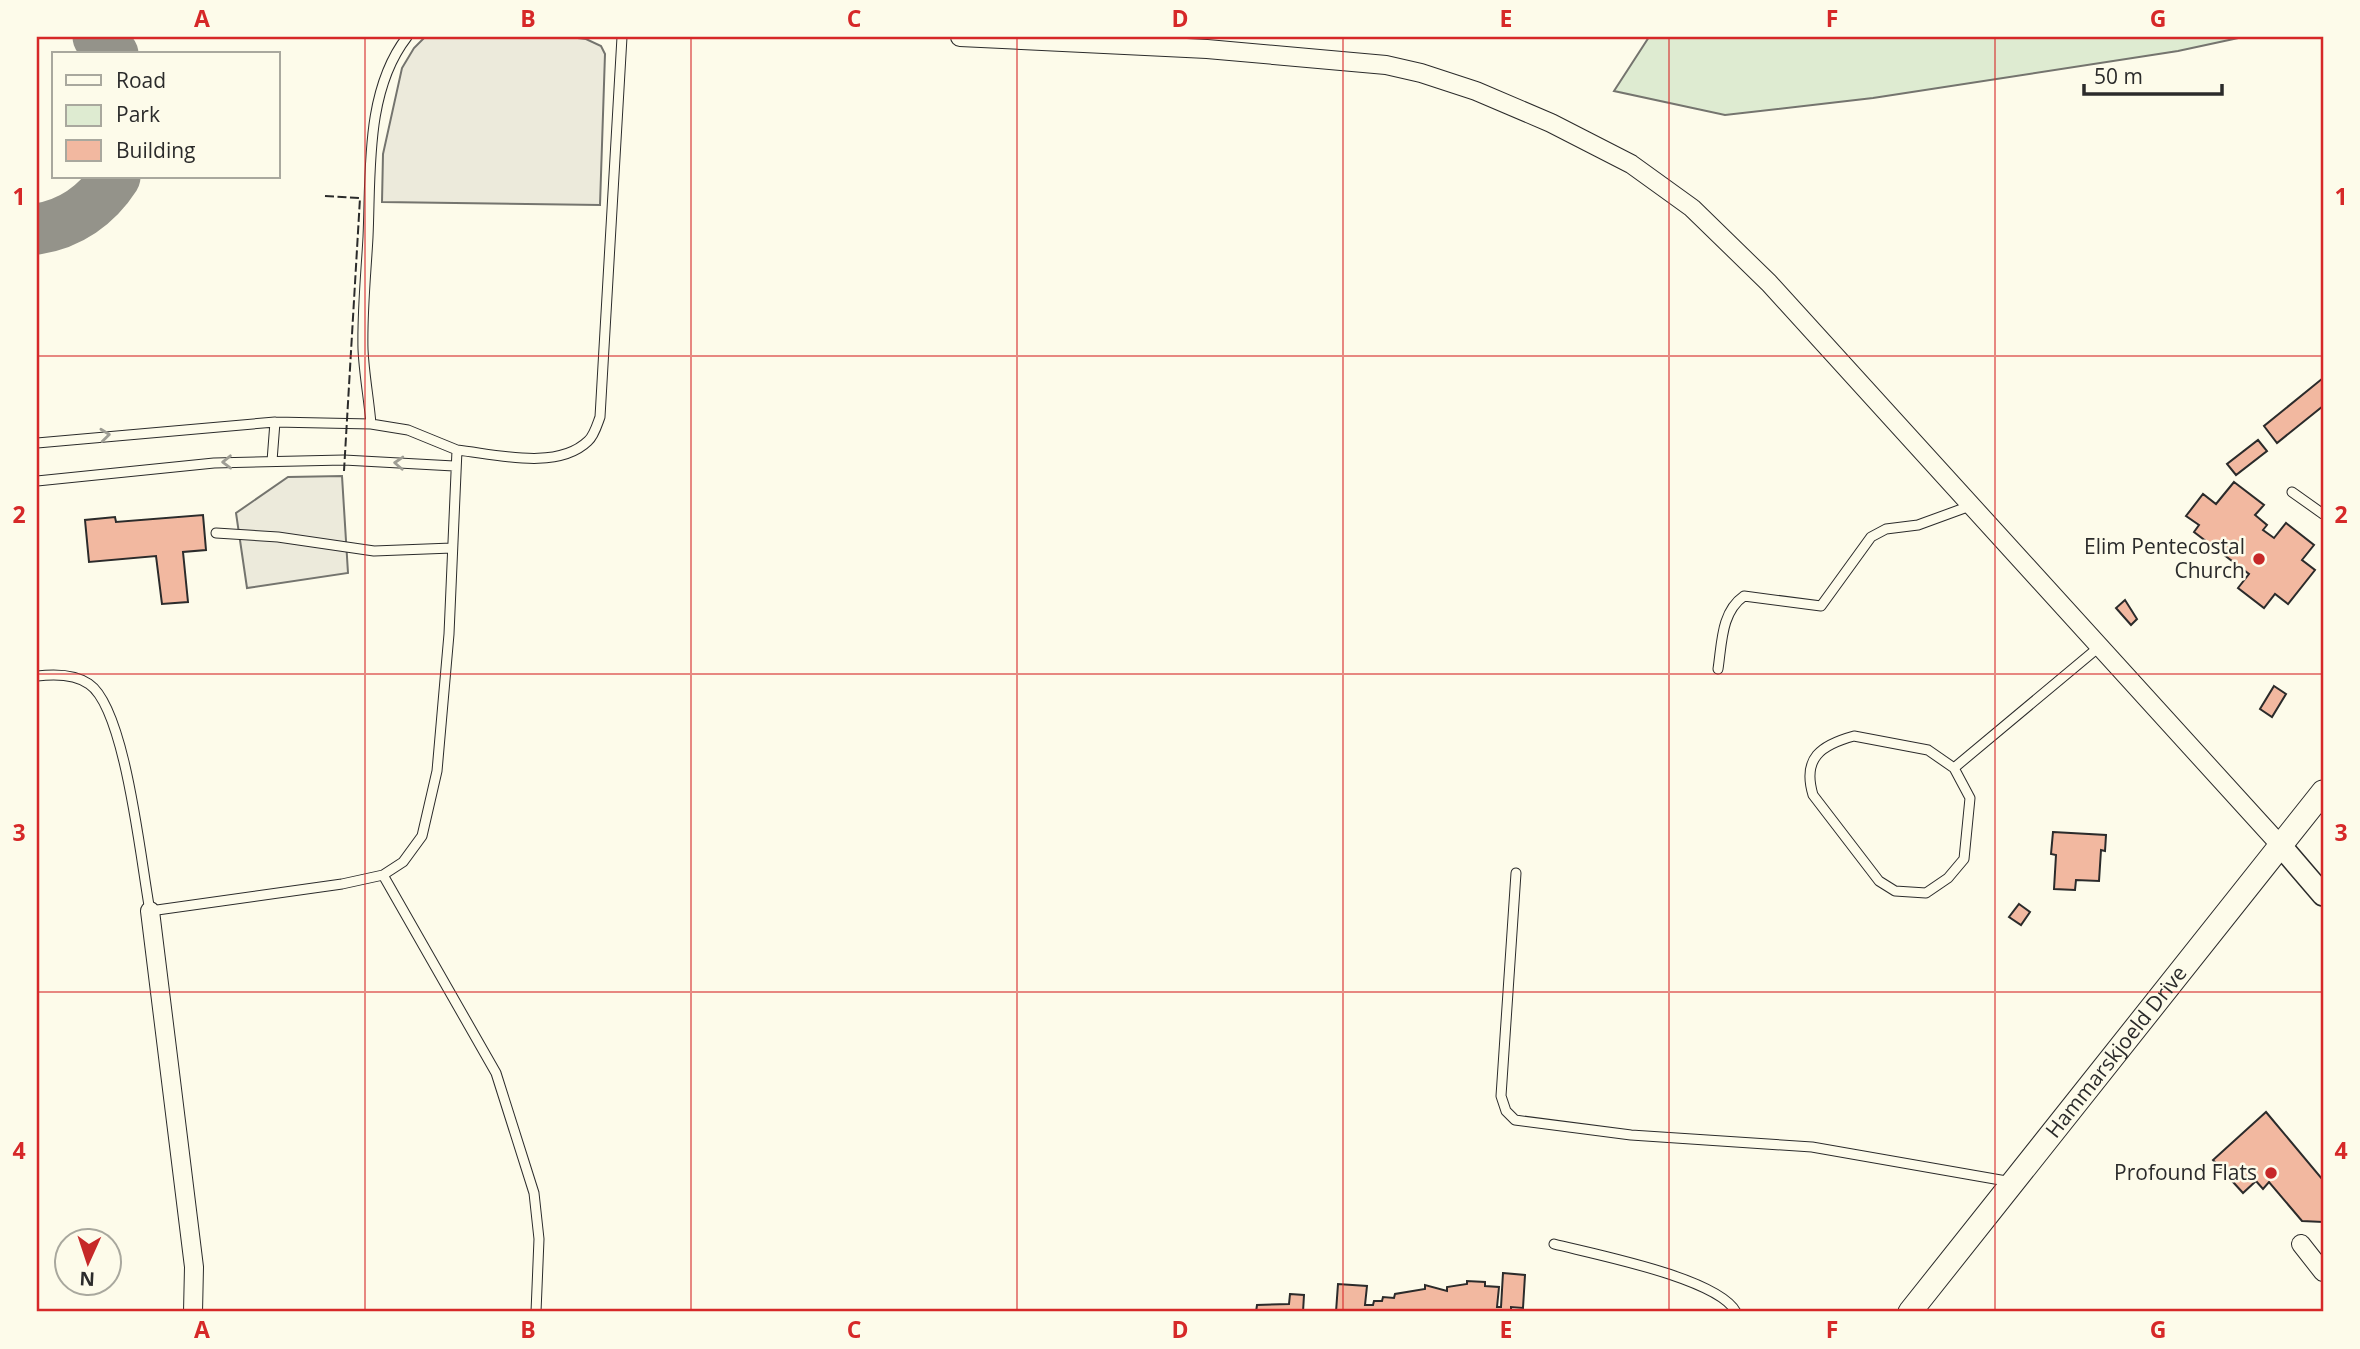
<svg xmlns="http://www.w3.org/2000/svg" width="2360" height="1349" viewBox="0 0 2360 1349" font-family="'Open Sans',sans-serif">
<style>
.green{fill:#deebd1;stroke:#74746e;stroke-width:2}
.parking{fill:#eceadb;stroke:#74746e;stroke-width:2}
.lines{fill:none;stroke-linecap:round;stroke-linejoin:round}
.taxiway{stroke:#94938a;stroke-width:51}
.building{fill:#f2b8a0;stroke:#2b2b2b;stroke-width:2}
.service-casing{stroke:#2b2b2b;stroke-width:11}
.minor-casing{stroke:#2b2b2b;stroke-width:20}
.tertiary-casing{stroke:#2b2b2b;stroke-width:24}
.secondary-casing{stroke:#2b2b2b;stroke-width:25}
.service{stroke:#fdfbea;stroke-width:9}
.minor{stroke:#fdfbea;stroke-width:18}
.tertiary{stroke:#fdfbea;stroke-width:21}
.secondary{stroke:#fdfbea;stroke-width:23}
.fence{stroke:#2b2b2b;stroke-width:2;stroke-dasharray:9 3.5;stroke-linecap:butt}
.oneway{stroke:#9e9d94}
.grid{fill:none;stroke:#d62828;stroke-width:2;stroke-opacity:0.55}
.poi-dot{fill:#c62828;stroke:#fdfbea;stroke-width:2.5}
.labels{text-anchor:middle;stroke-width:5;stroke-linejoin:round;paint-order:stroke}
.poi-label{font-size:21px;fill:#2b2b2b;stroke:#fdfbea;text-anchor:end}
.street-label{font-size:21px;fill:#2b2b2b;stroke:#fdfbea}
.neatline{fill:none;stroke:#d62828;stroke-width:2.5}
.grid-label{font-size:23px;text-anchor:middle;font-weight:bold;fill:#d62828}
</style>
<rect width="100%" height="100%" fill="#fdfbea"/>
<!-- green -->
<path class="green" d="M1649,37h594l-65,14 -305,47 -148,17 -111,-24z"/>
<!-- parking -->
<path class="parking" d="M425,37h144l17,2 15,7 4,8 -5,151 -218,-3 1,-48 19,-86 12,-20z
M342,476l6,97 -101,15 -11,-75 52,-36z"/>
<g class="lines">
<!-- taxiway -->
<path class="taxiway" d="M98,37l15,17
M37,229c33,-5 60,-24 78,-52"/>
</g>
<!-- building -->
<path class="building" d="M2323,378v28l-46,37 -13,-17z
M2258,440l9,11 -31,24 -9,-11z
M2234,482l30,23 -9,10 12,10 -4,5 11,8 12,-15 28,22 -12,15 13,10 -27,34 -13,-10 -11,14 -26,-20 11,-14 -55,-42 5,-7 -13,-9 17,-22 13,10z
M203,515l3,35 -23,2 5,50 -26,2 -6,-48 -67,6 -4,-42 30,-3 1,5z
M2125,600l12,19 -6,6 -15,-17z
M2274,686l12,8 -14,23 -12,-8z
M2053,832l53,3 -1,16 -4,-1 -2,31 -23,-1 -1,10 -21,-1 2,-34 -5,-1z
M2019,904l11,8 -9,13 -12,-8z
M2266,1112l57,68v42l-21,-1 -33,-39 -6,7 -7,-8 -13,12 -30,-33z
M1503,1273l22,2 -2,33 -12,-1v5h-175l2,-28 29,2 -2,19h8l1,-4h8l1,-4 11,1 1,-4 30,-5v-4l22,6v-4l20,-3v-3l18,1v4l14,1 -2,20h4z
M1290,1294l14,1 -1,17h-47l1,-7 32,-1z"/>
<g class="lines">
<defs>
<path id="service" d="M407,37c-42,54 -36,135 -39,200 -2,37 -6,75 -5,112 1,25 6,50 8,75l37,6 49,20
M37,443l238,-21 96,2
M272,461l3,-39
M37,481l177,-18 130,-3 110,6
M2292,492l31,22
M216,533l62,4 96,14 78,-3
M1718,669c4,-26 3,-57 26,-73l77,10 50,-69 15,-8 32,-4 52,-19
M37,676c17,-2 38,-2 52,8 37,25 52,180 61,227l192,-27 41,-9 20,-13 19,-26 15,-65 12,-137 8,-184c38,4 100,21 131,-9 6,-5 9,-16 12,-24l22,-380
M1854,736l74,14 26,18 16,30 -6,61 -16,19 -22,15 -31,-2 -16,-10 -66,-86c-11,-37 8,-50 41,-59z
M1954,768l145,-121
M1516,873l-15,223 5,15 9,9 116,15 181,12 200,35
M383,875l113,198 38,120 5,46 -3,73
M1554,1244c39,10 164,34 182,68"/>
<path id="minor" d="M960,37l247,12 179,16 35,8 55,18 75,32 80,41 61,44 77,75 512,563
M150,911l44,356 -1,45
M2301,1244l22,28"/>
<path id="tertiary" d="M2281,846l42,49"/>
<g id="secondary">
<path id="s1" d="M1910,1312l413,-520"/>
</g>
</defs>
<!-- service casing -->
<use href="#service" class="service-casing"/>
<!-- minor casing -->
<use href="#minor" class="minor-casing"/>
<!-- tertiary casing -->
<use href="#tertiary" class="tertiary-casing"/>
<!-- secondary casing -->
<use href="#secondary" class="secondary-casing"/>
<!-- service -->
<use href="#service" class="service"/>
<!-- minor -->
<use href="#minor" class="minor"/>
<!-- tertiary -->
<use href="#tertiary" class="tertiary"/>
<!-- secondary -->
<use href="#secondary" class="secondary"/>
<!-- fence -->
<path class="fence" d="M325,196l35,2 -16,273"/>
</g>
<!-- one-way arrows -->
<defs><path id="oneway-chevron" d="M-2-3.5L2.5 0L-2 3.5" fill="none" stroke-width="1.6" stroke-linecap="round" stroke-linejoin="round" transform="scale(1.75)"/></defs>
<g class="oneway">
<use href="#oneway-chevron" transform="translate(105 435) rotate(-6)"/>
<use href="#oneway-chevron" transform="translate(227 462) rotate(179)"/>
<use href="#oneway-chevron" transform="translate(399 463) rotate(-177)"/>
</g>
<!-- grid -->
<path class="grid" d="M365,37v1275M691,37v1275M1017,37v1275M1343,37v1275M1669,37v1275M1995,37v1275M37,356h2286M37,674h2286M37,992h2286"/>
<!-- markers -->
<g class="poi-dot">
<circle cx="2259" cy="559" r="7"/>
<circle cx="2271" cy="1173" r="7"/>
</g>
<g class="labels">
<!-- poi labels -->
<g class="poi-label">
<text x="2245" y="554">Elim Pentecostal<tspan x="2245" dy="24">Church</tspan></text>
<text x="2257" y="1180">Profound Flats</text>
</g>
<!-- street labels -->
<g class="street-label">
<text dy="7" stroke="none"><textPath href="#s1" startOffset="332">Hammarskjoeld Drive</textPath></text>
</g>
</g>
<!-- border -->
<rect width="2360" height="1349" fill="none" stroke="#fdfbea" stroke-width="77"/>
<!-- legend -->
<rect x="52" y="52" width="228" height="126" fill="#fdfbea" stroke="#a9a89e" stroke-width="2"/>
<rect x="66" y="75" width="35" height="10" fill="#fdfbea" stroke="#a9a89e" stroke-width="2"/>
<text x="116" y="88" font-size="21" fill="#2b2b2b">Road</text>
<rect x="66" y="105" width="35" height="21" fill="#deebd1" stroke="#a9a89e" stroke-width="2"/>
<text x="116" y="122" font-size="21" fill="#2b2b2b">Park</text>
<rect x="66" y="140" width="35" height="21" fill="#f2b8a0" stroke="#a9a89e" stroke-width="2"/>
<text x="116" y="158" font-size="21" fill="#2b2b2b">Building</text>
<!-- north arrow -->
<g transform="translate(88 1262) rotate(183)"><circle r="33" fill="#fdfbea" stroke="#a9a89e" stroke-width="2"/>
<path d="M0-5L12 26L0 18L-12 26Z" fill="#c62828"/>
<text y="-10" font-size="19" font-weight="bold" text-anchor="middle" fill="#2b2b2b">N</text>
</g>
<!-- scale -->
<path d="M2084 84v10h138v-10" fill="none" stroke="#2b2b2b" stroke-width="3.5"/>
<text x="2094" y="84" font-size="21" fill="#2b2b2b" stroke="#fdfbea" stroke-width="5" paint-order="stroke">50 m</text>
<rect x="38" y="38" width="2284" height="1272" class="neatline"/>
<g class="grid-label">
<text x="202" y="27">A</text>
<text x="528" y="27">B</text>
<text x="854" y="27">C</text>
<text x="1180" y="27">D</text>
<text x="1506" y="27">E</text>
<text x="1832" y="27">F</text>
<text x="2158" y="27">G</text>
<text x="19" y="205">1</text>
<text x="2341" y="205">1</text>
<text x="19" y="523">2</text>
<text x="2341" y="523">2</text>
<text x="19" y="841">3</text>
<text x="2341" y="841">3</text>
<text x="19" y="1159">4</text>
<text x="2341" y="1159">4</text>
<text x="202" y="1338">A</text>
<text x="528" y="1338">B</text>
<text x="854" y="1338">C</text>
<text x="1180" y="1338">D</text>
<text x="1506" y="1338">E</text>
<text x="1832" y="1338">F</text>
<text x="2158" y="1338">G</text>
</g>
</svg>
